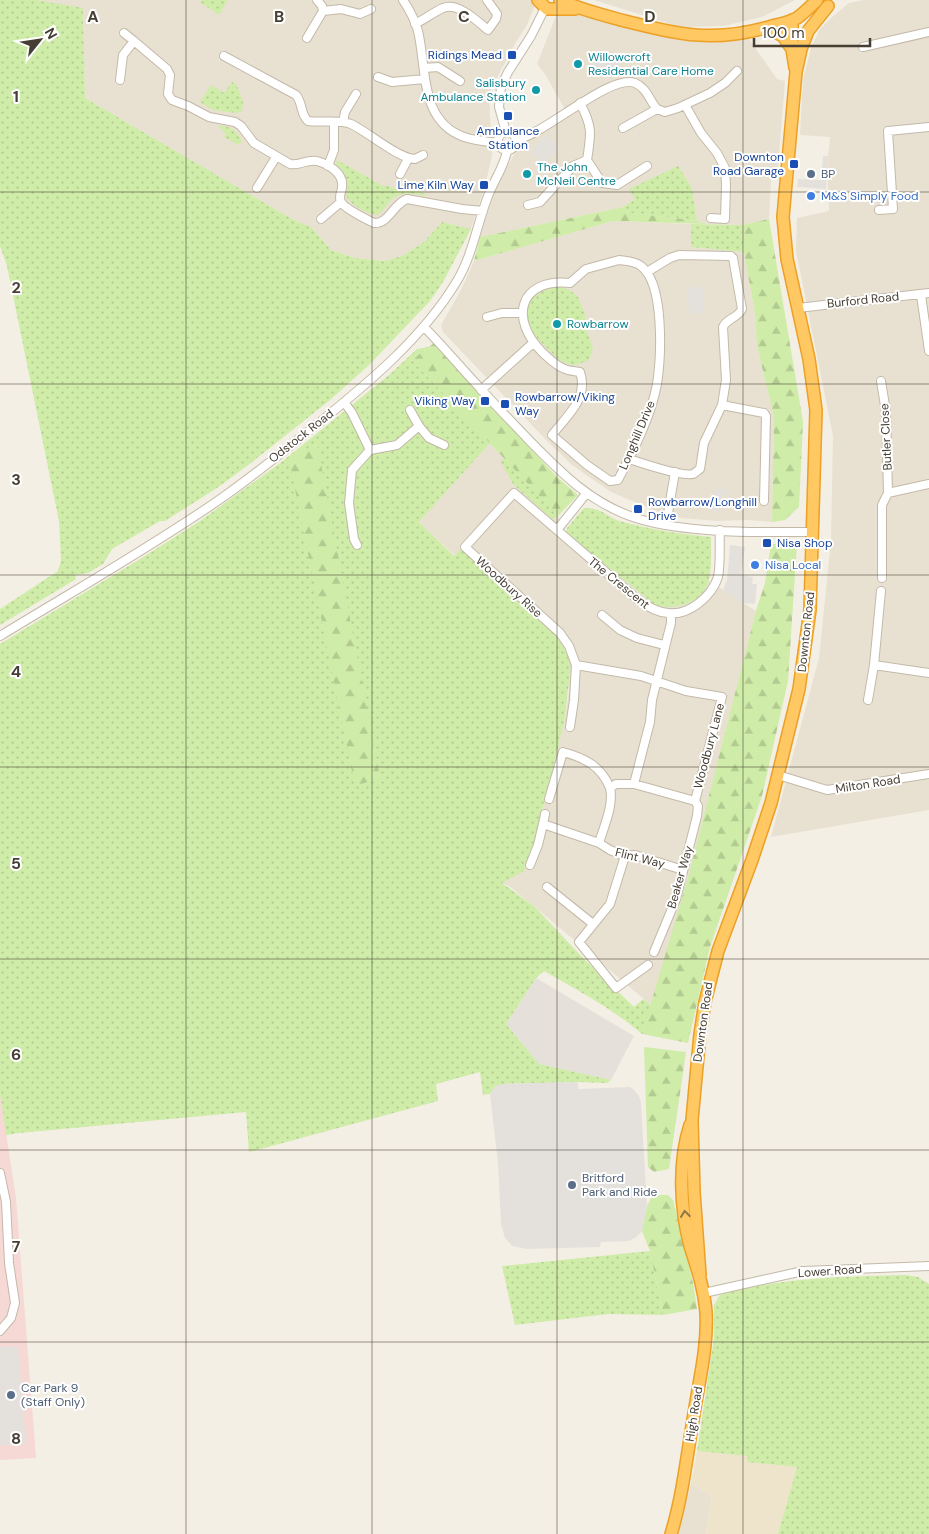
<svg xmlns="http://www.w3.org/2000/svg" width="929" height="1534" viewBox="0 0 929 1534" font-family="'DM Sans',sans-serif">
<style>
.residential{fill:#e8e1d1}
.industrial{fill:#e5e0d9}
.education{fill:#eee4cc}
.medical{fill:#f6d9d5}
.grass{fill:url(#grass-dots)}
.forest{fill:url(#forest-firs)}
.parking{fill:#e4e1dd}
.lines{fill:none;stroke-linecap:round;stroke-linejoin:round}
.minor-casing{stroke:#c3b9a8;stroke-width:10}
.highway-casing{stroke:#eca025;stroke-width:14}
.minor{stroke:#fff;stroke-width:8}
.highway{stroke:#ffc863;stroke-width:11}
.oneway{stroke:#907546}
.grid{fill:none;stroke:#463e33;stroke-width:1;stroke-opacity:0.55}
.transit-dot{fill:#1a4fb4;stroke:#fff;stroke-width:2}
.culture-dot{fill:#0f9aa8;stroke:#fff;stroke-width:2}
.service-dot{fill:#5c6f8a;stroke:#fff;stroke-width:2}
.shop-dot{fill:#3f7fe0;stroke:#fff;stroke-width:2}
.labels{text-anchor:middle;stroke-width:4;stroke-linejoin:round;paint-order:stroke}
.transit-label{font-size:12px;fill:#164399;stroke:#fff;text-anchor:end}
.culture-label{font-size:12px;fill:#0d838f;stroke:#fff;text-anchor:start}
.service-label{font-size:12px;fill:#4e5e75;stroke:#fff;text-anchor:start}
.shop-label{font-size:12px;fill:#366cbe;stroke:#fff;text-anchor:start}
.street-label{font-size:12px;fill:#463e33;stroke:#fff}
.grid-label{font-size:16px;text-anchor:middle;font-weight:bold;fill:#463e33;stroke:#fff;stroke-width:4;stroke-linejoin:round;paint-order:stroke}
</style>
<defs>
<pattern id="grass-dots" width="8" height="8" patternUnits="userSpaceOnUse" patternTransform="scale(1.25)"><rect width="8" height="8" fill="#cfeca8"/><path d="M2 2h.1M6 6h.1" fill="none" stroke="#b3cb91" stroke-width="1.8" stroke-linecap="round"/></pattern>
<pattern id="forest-firs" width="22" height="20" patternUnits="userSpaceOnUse" patternTransform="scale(1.25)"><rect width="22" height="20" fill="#cfeca8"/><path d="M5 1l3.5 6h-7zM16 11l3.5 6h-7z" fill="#b3cb91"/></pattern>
</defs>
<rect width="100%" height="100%" fill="#f4efe4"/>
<!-- residential -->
<path class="residential" d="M37,0h500l-10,25 -11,17 -27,51 3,63 -7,30 -14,43 -29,-7 -18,20 -22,14 -18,5 -29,-3 -24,-8 -20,-23 -19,-8 -207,-121 -2,-89 -46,-7z
M594,0h201l-33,17 -38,9 -44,1z
M863,0h66v810l-158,27 48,-179 12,-117 2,-105 -37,-185 1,-33 32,-7 -2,-42 3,-32 -30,-2 3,-55 8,-32 9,-19 11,-11 18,-15z
M561,13l26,1 131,26 31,-1 28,40 8,2 -8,99h-6l-2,39 -27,6 -35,-1 -10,-3 -5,-33 -62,1 5,10 -12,8 -143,30 14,-46 27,-49 47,-27 -23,-41 -8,-10 19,-48z
M613,221l78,3v23l53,5 11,62 2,32 17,71 -2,105 -25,-2 -30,1 -36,-3 -30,-9 -40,-17 -39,-27 -24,-23 -105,-110 -2,-7 21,-37 12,-27z
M490,443l68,73 8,17 95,73h19l12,-5 9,-7 8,-13 47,30 -73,288 -32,106 -116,-98 -26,-21 -7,-3 35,-41 6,-36 5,-11 17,-79 4,-25 -10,-54 -97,-87 -7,6 -36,-34z
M691,1484l21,13 -7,37h-28z"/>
<!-- industrial -->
<path class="industrial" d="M536,978l98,58 -23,44 -72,-16 -33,-40z"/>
<!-- education -->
<path class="education" d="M697,1451l52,5 -2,6 50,5 -19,67h-73l7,-37 -21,-13z"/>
<!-- medical -->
<path class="medical" d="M0,1093l16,105 20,260 -36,2z"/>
<!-- grass -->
<path class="grass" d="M0,0h36l47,8 2,90 207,121 19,8 20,23 24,8 29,3 18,-5 22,-14 18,-20 29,7 -28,53 -13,19 -60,63 -40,36 -79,63 -34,25 -52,33h-5l-48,28 -9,15 -15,9 -13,2 1,4 -76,46v-16l58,-38 3,-11 -2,-39 -52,-255 -7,-20z
M202,0h26l-9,15 -19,-13z
M232,82l4,2 7,17 -1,10 -5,2 -24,-3 -13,-8 11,-17 13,8z
M218,126c13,0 18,4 24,15l-3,4 -15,-8 2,-3z
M337,160l46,26h6l6,3 7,-1 2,-4 21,10v2c-12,-3 -23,-5 -34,4 -6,6 -6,10 -14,15 -11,-2 -27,-10 -31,-20 5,-12 -1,-23 -10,-31z
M678,166l14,22 5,33 -74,-9v-5l12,-8 -6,-10z
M691,224l51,1 2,27 -53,-5z
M560,287l10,3 8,7 7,17 1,15 7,19 -4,12c-4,1 -11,5 -15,5 -11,0 -19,-9 -26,-16 -5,-5 -12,-11 -16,-17 -14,-26 2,-43 28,-45z
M429,347l-17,13 78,83 -71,79 35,34 8,-7 97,88 12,24 -6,55 -17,79 -5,11 -6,36 -13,29 -22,12 33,24 49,52 50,48 9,-8 8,6 -9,29c-29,-25 -65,-44 -98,-63l-8,7 -30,46 33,40 72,16 -4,3 -29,-1 -75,2 -7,2 -6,8 -7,1 -3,-23 -44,12 2,17 -189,51 -3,-40 -227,21 -13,2 -6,-42v-449l145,-88 55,-35 79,-57 110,-89 28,-26z
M504,458l54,58 -6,3 -39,-35 -12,-22z
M584,508c18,-1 23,10 39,14 31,8 57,12 88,15 0,14 1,29 -2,43 -6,23 -33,31 -54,25l-89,-72 1,-5z
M650,1251l13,64 -55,-1 -93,11 -13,-59z
M905,1275l13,2 11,7v250h-151l19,-67 -50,-5 1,-6 -51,-5 17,-113v-33l6,-10c60,-18 123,-18 185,-20z"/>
<!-- forest -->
<path class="forest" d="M623,207l1,5 73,9 10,3 -94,-3 -139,40 6,-24z
M769,219l34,203 -4,85 -14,13 -13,2 2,-105 -17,-71 -2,-32 -11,-62 -2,-27z
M434,343l123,134 21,18 -20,21 -146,-156z
M317,443l63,335 -25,8 -66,-327z
M797,543l-9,138 -26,115 -52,151 -22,96 -46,-9 47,-160 67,-263 9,-28 6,-39z
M644,1047l42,5 -17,117 -15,3 -6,-5z
M660,1195h8l5,5 20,83 4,26 -34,6 -13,-64 -8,-20 5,-25 5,-10z"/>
<!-- parking -->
<path class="parking" d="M613,52l7,12 -2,1 3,5 -16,8 -5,-9 -4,2 -4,-7z
M546,135l13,13 -15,16 -13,-12z
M823,156h5l-2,33 -29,-2 1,-8 23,1z
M704,287v27l-15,-1 -2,-25z
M719,489h9v5l-5,1 -3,15 -9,2 3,-22z
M730,545l15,2 -4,28 12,2 -1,7h5l-2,20 -12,-1 -20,-13 4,-10z
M578,1082v7l52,-2 4,3 5,6 2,7 6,103 -5,25 -7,7 -7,3 -27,1 -1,5 -73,2 -15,-3 -7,-8 -4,-14 -3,-61 -8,-69 6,-8 6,-2z
M18,1346l8,98 -26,1v-98z"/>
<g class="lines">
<defs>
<path id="minor" d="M317,0l5,6 1,5 18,-2 19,5 11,-5
M403,0c6,9 12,20 15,31 9,37 1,90 46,106 11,4 23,4 34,6
M415,24c10,-5 19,-12 28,-16 15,-6 34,13 45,22l8,-11 1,-5 -10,-14
M124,33l10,8
M307,38l16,-27
M863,47l66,-15
M224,56l72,39c7,8 4,19 12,26 13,2 32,-2 43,3 17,8 48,35 64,35l8,-4
M424,68l14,-1 22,14
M378,77l14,5 33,-3
M120,80l3,-25 11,-14 33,28 3,6 -2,19 4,6 16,6 21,11 26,5 6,4 13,17 36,21c9,2 17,-5 27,-3 11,3 27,12 25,26 0,5 -4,9 -1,15 4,7 25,17 33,21 15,1 19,-19 33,-24l55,10 21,2
M580,103c13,24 11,31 7,57l15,23 15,2 30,-19
M685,105l16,28 16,20 8,15 1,17 -1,34 -14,-1
M343,122l2,-10 11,-18
M623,128l34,-19
M498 141a9 9 0 1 1 18 0a9 9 0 1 1-18 0Z
M506,132l-7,-25 2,-20 7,-15 23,-36 14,-28
M516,140c29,-6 95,-67 119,-57 12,5 14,17 22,26l8,3 13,-4 32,-15 15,-10 12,-12
M328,166l6,-16v-28
M400,174l8,-15
M257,188l19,-31
M528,205l12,-3 33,-36 14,-6
M879,210l14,-1 -5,-78 41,-4
M321,219l20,-17
M619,260c7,1 16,1 22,6 24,18 20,92 16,118 -6,33 -24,67 -39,96l-8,1 -23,-16 -35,-30c15,-19 37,-37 28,-63 -5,-1 -11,-1 -15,-3 -9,-3 -15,-10 -22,-16 -34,-33 -25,-75 27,-70l16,-14z
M921,295l8,56
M798,308l131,-15
M487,317l15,-4h20
M424,327c19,19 37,41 56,61 15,17 31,33 47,50 33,34 65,67 112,81 52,15 120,13 174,13
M881,381l5,31 2,81 41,-9
M481,390l52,-47
M344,402l8,11 18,37
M722,405l42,8 2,3 -2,85
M419,426l10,12 15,7
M629,459c12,4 53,18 64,15 2,-1 4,-3 7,-5l4,-26 18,-38 4,-25 -3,-53c4,-9 15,-9 19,-18l-9,-51 -2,-2 -52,-1 -9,3 -23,14
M586,494l-29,36 80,69c9,7 19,13 31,14 21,3 44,-17 50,-36 3,-15 1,-32 2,-47
M666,525l9,-53
M557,530l-43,-37 -49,54 95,86 9,13 7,19 65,11 45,15 36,6 -27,104
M357,545l-3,-6 -5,-36 3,-33 18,-20 27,-5 22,-19 -9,-16
M882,578v-73l6,-12
M602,615l18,15 17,8 27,7
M0,636c72,-44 146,-86 216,-134 34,-23 66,-50 99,-76 52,-42 107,-87 142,-145 16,-27 20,-57 31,-85 6,-16 16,-29 19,-45
M874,665l55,8
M868,700l6,-35 7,-74
M570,727l4,-27 2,-35
M778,775l49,15 102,-16
M634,784l16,-62 2,-22 19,-77v-9
M549,799l14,-47c22,6 38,14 47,36l6,-4h18l61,17
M543,824l2,-10
M599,843l11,7 15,6 10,-1 48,15
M625,856l-15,48 -31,38 37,46 32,-23
M530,865l8,-20 5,-21 56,19c5,-17 15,-38 11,-55
M547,887l46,37
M654,952l22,-53 21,-83 1,-10 -3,-5
M0,1173l6,29 3,61 6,40 -4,15 -11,13
M704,1293l99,-22 126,-5"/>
<path id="highway" d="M538,0l9,9h28
M560,0c21,10 43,15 65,21 56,14 90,22 147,5 8,-2 18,-4 25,-8 7,-5 14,-12 20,-18
M792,20v29l3,19
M766,28l17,8 9,13
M700,1275l-6,-83 -2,-72 8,-86 5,-32 13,-51 34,-91 19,-57 28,-114 11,-79 6,-200 -7,-51 -22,-100 -4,-42 13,-145 5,-23 7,-18 20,-25
M671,1534c12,-39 16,-80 23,-120 5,-33 14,-68 12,-102 -2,-24 -9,-44 -16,-66 -10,-38 -12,-84 0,-121"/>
</defs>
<!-- minor casing -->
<use href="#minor" class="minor-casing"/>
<!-- highway casing -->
<use href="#highway" class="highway-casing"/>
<!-- minor -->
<use href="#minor" class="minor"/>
<!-- highway -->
<use href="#highway" class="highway"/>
</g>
<!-- one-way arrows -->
<defs><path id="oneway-chevron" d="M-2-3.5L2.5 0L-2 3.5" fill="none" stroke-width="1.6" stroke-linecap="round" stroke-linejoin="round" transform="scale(1.25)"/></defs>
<use class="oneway" href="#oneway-chevron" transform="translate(685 1214) rotate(-97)"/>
<!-- grid -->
<path class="grid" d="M186,0v1534M372,0v1534M557,0v1534M743,0v1534M0,192h929M0,384h929M0,575h929M0,767h929M0,959h929M0,1150h929M0,1342h929"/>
<!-- markers -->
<g class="transit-dot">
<rect x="507" y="50" width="10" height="10" rx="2.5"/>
<rect x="503" y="111" width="10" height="10" rx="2.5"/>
<rect x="789" y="159" width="10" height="10" rx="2.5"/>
<rect x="479" y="180" width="10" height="10" rx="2.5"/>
<rect x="480" y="396" width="10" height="10" rx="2.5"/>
<rect x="500" y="399" width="10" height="10" rx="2.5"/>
<rect x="633" y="504" width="10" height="10" rx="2.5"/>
<rect x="762" y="538" width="10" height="10" rx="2.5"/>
</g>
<g class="culture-dot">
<circle cx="578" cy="64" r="5"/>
<circle cx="536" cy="90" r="5"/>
<circle cx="527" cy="174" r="5"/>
<circle cx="557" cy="324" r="5"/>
</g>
<g class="service-dot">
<circle cx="811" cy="174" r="5"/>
<circle cx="572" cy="1185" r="5"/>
<circle cx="11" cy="1395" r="5"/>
</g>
<g class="shop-dot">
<circle cx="811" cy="196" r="5"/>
<circle cx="755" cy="565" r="5"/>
</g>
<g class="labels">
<!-- transit labels -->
<g class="transit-label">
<text x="502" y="59">Ridings Mead</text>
<text x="508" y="135" text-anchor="middle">Ambulance<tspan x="508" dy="14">Station</tspan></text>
<text x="784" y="161">Downton<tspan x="784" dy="14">Road Garage</tspan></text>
<text x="474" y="189">Lime Kiln Way</text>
<text x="515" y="401" text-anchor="start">Rowbarrow/Viking<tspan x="515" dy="14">Way</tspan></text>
<text x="475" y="405">Viking Way</text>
<text x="648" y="506" text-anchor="start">Rowbarrow/Longhill<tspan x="648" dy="14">Drive</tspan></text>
<text x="777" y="547" text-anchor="start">Nisa Shop</text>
</g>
<!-- culture labels -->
<g class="culture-label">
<text x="588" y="61">Willowcroft<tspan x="588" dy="14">Residential Care Home</tspan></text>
<text x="526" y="87" text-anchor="end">Salisbury<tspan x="526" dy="14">Ambulance Station</tspan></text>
<text x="537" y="171">The John<tspan x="537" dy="14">McNeil Centre</tspan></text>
<text x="567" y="328">Rowbarrow</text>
</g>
<!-- service labels -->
<g class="service-label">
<text x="821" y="178">BP</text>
<text x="582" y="1182">Britford<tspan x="582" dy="14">Park and Ride</tspan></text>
<text x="21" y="1392">Car Park 9<tspan x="21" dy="14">(Staff Only)</tspan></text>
</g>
<!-- shop labels -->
<g class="shop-label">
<text x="821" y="200">M&amp;S Simply Food</text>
<text x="765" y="569">Nisa Local</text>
</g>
<!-- street labels -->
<g class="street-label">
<text transform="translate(863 300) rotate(-6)" y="4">Burford Road</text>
<text transform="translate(637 435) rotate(-67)" y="4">Longhill Drive</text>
<text transform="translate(301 436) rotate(-38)" y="4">Odstock Road</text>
<text transform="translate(886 437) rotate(-93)" y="4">Butler Close</text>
<text transform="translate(619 583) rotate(39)" y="4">The Crescent</text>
<text transform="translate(509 587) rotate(42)" y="4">Woodbury Rise</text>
<text transform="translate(806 632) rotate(-84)" y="4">Downton Road</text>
<text transform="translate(709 746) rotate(-75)" y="4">Woodbury Lane</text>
<text transform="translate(868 784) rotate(-9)" y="4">Milton Road</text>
<text transform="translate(640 858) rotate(14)" y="4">Flint Way</text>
<text transform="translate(680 877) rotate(-74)" y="4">Beaker Way</text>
<text transform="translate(703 1022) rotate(-82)" y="4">Downton Road</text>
<text transform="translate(830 1271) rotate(-4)" y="4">Lower Road</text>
<text transform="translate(694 1414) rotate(-81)" y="4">High Road</text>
</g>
</g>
<g class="grid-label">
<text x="93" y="22">A</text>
<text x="279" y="22">B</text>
<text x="464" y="22">C</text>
<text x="650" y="22">D</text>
<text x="16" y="102">1</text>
<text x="16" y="293">2</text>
<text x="16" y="485">3</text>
<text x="16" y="677">4</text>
<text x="16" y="869">5</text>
<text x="16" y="1060">6</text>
<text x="16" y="1252">7</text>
<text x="16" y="1444">8</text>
</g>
<!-- north arrow -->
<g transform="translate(40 40) rotate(60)" stroke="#ffffff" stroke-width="4" paint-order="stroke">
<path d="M0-4L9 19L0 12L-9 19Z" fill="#463e33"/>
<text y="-8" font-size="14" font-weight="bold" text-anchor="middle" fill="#463e33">N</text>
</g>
<!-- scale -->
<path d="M754 38v8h116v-8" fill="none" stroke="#463e33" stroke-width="2.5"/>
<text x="762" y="38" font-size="15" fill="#463e33" stroke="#ffffff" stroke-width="4" paint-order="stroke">100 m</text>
</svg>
